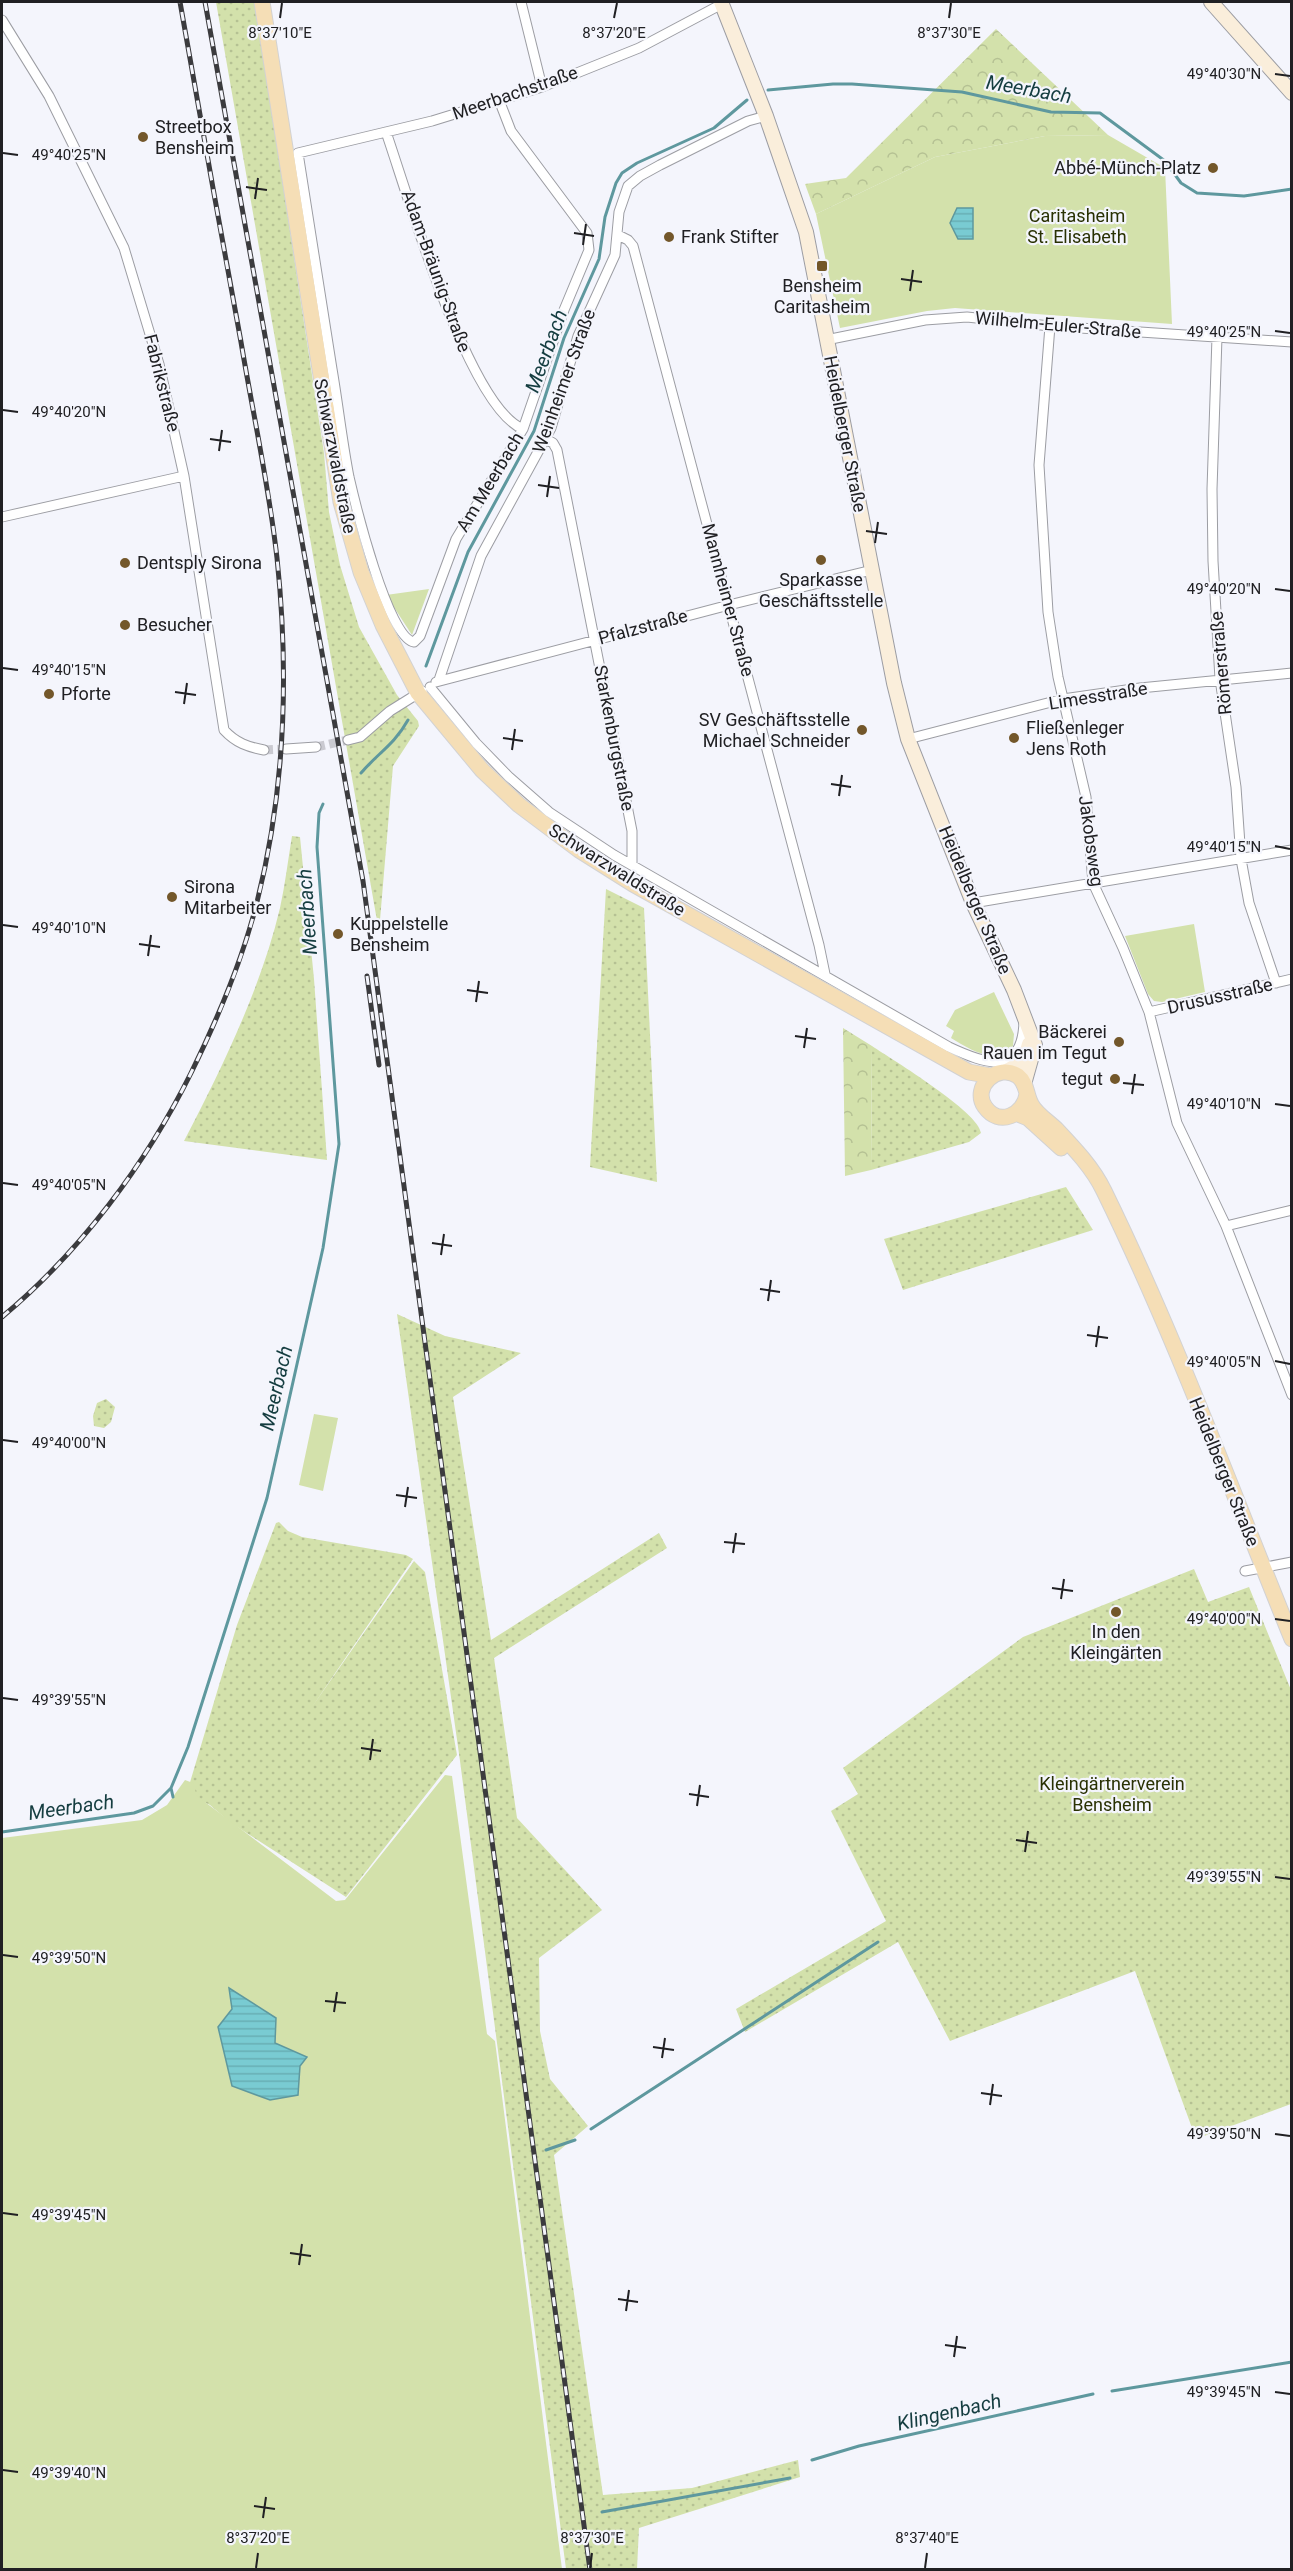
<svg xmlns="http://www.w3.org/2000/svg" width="1293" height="2571" viewBox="0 0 1293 2571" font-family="Roboto,sans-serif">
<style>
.grass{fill:url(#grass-dots)}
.forest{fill:url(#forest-crowns)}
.park{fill:#d3e1ab}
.water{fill:url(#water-rules);stroke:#5e989e;stroke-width:1.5}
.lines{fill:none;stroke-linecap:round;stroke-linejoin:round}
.stream{stroke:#5e989e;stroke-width:3}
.street-tunnel{stroke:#cacad1;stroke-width:9;stroke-dasharray:9 4.5;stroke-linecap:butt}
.street-casing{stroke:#9c9da3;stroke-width:11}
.secondary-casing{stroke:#9c9da3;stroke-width:16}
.primary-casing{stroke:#d2d2d3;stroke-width:17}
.street{stroke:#fff;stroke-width:9}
.secondary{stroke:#faeedb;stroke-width:14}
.primary{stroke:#f5deb6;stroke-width:15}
.rail-casing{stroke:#3b3b3e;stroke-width:5}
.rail{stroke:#f4f5fc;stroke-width:3;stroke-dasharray:9;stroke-linecap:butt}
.ticks{fill:none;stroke:#202023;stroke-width:2}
.poi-dot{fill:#73572a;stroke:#f4f5fc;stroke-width:2}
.labels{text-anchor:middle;stroke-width:4.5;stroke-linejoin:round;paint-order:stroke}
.street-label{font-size:18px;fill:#202023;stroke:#f4f5fc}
.poi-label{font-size:18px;fill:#202023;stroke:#f4f5fc;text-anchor:start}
.park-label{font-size:18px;fill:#293103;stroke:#f4f5fc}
.water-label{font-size:20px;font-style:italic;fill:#153d40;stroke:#f4f5fc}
.ticks-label{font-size:15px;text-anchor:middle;fill:#202023;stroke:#f4f5fc;stroke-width:4.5;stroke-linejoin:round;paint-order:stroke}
</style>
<defs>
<pattern id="grass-dots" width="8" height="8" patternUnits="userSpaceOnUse" patternTransform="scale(1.5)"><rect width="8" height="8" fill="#d3e1ab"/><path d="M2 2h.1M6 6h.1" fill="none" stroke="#b5c193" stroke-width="1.8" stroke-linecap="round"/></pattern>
<pattern id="forest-crowns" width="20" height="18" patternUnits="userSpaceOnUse" patternTransform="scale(1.5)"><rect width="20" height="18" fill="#d3e1ab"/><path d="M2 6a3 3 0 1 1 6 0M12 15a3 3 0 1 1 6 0" fill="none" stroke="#b5c193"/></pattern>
<pattern id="water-rules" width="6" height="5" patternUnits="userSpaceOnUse" patternTransform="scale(1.5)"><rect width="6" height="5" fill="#79cbd2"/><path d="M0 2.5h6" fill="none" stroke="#68aeb4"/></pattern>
</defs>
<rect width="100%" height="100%" fill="#f4f5fc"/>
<!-- grass -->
<path class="grass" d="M216,2h39l69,451 5,59 11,53 19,62 38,68 21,26 1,5 -26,40 -14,166z
M292,836l8,1 14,142 13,181 -143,-19c38,-73 77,-153 96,-233 5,-23 8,-48 12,-72z
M606,889l38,19 13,274 -67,-15z
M872,1046c21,14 107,66 109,87l-12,9 -98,28z
M1066,1187l27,43 -190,60 -19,-51z
M397,1314l48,22 76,17 -68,44 38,243 168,-107 8,15 -173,110 23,160 85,92 -63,48 1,73 10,48 38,47 -34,29 49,340 89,-7 106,-28 2,17 -161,51 -2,41h-71l-106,-808z
M106,1399l9,8 -4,15 -7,6 -10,-2 -1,-10 4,-13z
M279,1522l9,9 14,6 104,18 7,4 -101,148 102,-146 11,11 32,183 -111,142 -115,-74 -21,-18 -18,-9 -4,-7 49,-164 39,-102z
M1194,1569l14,33 41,-15 42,103v414l-95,35 -61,-168 -185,70 -52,-99 -153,90 -9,-23 150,-88 -55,-110 27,-17 -15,-26 180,-131z"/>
<!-- forest -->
<path class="forest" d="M996,29l112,106 -63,1 -110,21 -119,57 -11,-30 41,-6z
M843,1028l29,18 -1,124 -26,6z"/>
<!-- park -->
<path class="park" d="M1108,135l57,33 7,156 -217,-16 -28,3 -87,17 -24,-114 119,-57 110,-21z
M429,589l-17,46 -26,-40z
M1194,924l11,68 -43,10 -8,-1 -6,-7 -23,-58z
M994,992l20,42 -1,12c-20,19 -42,4 -62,-8l3,-7 -8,-5 9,-16z
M314,1414l24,4 -15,73 -24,-6z
M445,1775l7,1 35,258 8,7 67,528h-560v-731l140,-18 25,-15 18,-25 8,3 4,13 139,105 9,-1z"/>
<!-- water -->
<path class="water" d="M957,208h16v31h-15l-8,-16z
M229,1988l47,30 -1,25 32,14 -7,9 -2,29 -28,5 -38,-14 -14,-59 14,-18z"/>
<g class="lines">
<!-- stream -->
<path class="stream" d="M768,90l65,-6h19l110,8 89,20 49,1 65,48 16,22 16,10 47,3 48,-7
M426,666l42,-114 66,-121 30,-93 35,-79 6,-42 11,-34 6,-10 15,-10 77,-35 33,-28
M361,773c17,-20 33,-28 47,-53
M171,1788l2,9
M2,1832l132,-19 19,-7 18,-18 17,-41 79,-249 56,-250 16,-104 -22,-297 2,-34 4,-9
M591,2129l287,-187
M546,2150l29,-10
M1112,2391l180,-29
M812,2460l47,-14 234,-52
M602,2512l188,-34"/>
<!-- street-tunnel -->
<path class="street-tunnel" d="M316,747l32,-7
M264,750l22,-1"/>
<defs>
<path id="street" d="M521,2l21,85
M2,20l47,76 75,152 35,116 25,112 40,254c12,13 24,17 40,20
M499,100l12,31 76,102 2,17 -25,60 -41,119 -67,110 -36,97 -6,6c-26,-3 -59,-139 -65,-165 -7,-36 -11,-73 -17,-108 -12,-72 -23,-144 -34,-216l134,-32 110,-34 97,-39 83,-44
M386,132c21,60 82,275 137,297
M618,235l10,5 5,6 186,699 6,29
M1050,326l-11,139 9,147 10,65 28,120 7,86 30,65 26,64 28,111 49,103 66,169
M1217,337l-5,152 1,72 7,118 16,108 5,72 8,44 27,80
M826,340l99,-20 42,-3 83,9 242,16
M546,439l7,4 4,7 75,381v34
M2,517l182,-41
M439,680l42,-124 70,-128 27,-92 37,-81 4,-43 9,-26 12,-10 20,-11 88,-44 18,-5
M436,682l293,-77 143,-35
M430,687l46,56 33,34 40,35 65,43 335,192c36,17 74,31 75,-27
M908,739l155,-40 77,-11 152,-15
M348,740l12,-3 30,-26 32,-20
M286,749l30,-2
M973,903l319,-53
M1149,1012l143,-33
M1226,1226l66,-16
M1245,1571l47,-9"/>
<path id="secondary" d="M721,2l45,114 40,116 88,451 14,56 65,164 41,87 21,55 -11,39
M1211,2l81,91
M1004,1072c13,-5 22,-14 25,-28"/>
<path id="primary" d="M262,2l79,500 20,70 22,53 35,68 64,77 37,35 60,45 54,34 336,188 22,4
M1027,1094c-3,21 -28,33 -42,13 -14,-20 13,-45 33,-31 9,7 8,19 13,28 5,10 18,18 26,26 17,18 36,38 47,61 71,145 127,298 188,448
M1016,1113l12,5 33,30"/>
</defs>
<!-- street casing -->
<use href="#street" class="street-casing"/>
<!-- secondary casing -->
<use href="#secondary" class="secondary-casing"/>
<!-- primary casing -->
<use href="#primary" class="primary-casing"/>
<!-- street -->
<use href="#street" class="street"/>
<!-- secondary -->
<use href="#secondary" class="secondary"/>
<!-- primary -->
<use href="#primary" class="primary"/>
<defs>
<path id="rail" d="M205,2l158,879 227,1689
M367,976l12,89
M2,1317c78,-65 144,-153 189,-244 27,-55 51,-111 66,-171 28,-111 32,-230 20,-344 -8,-72 -24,-144 -36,-216 -21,-113 -41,-227 -61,-340"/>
</defs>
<!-- rail casing -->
<use href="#rail" class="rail-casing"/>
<!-- rail -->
<use href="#rail" class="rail"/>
</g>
<!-- ticks -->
<path class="ticks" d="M280,18l2,-15M614,18l3,-15M949,18l2,-15M1275,74l15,2M3,153l15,2M246,187l21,3M255,199l3,-21M574,233l20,3M583,245l3,-21M901,279l21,3M910,291l3,-21M1275,331l15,2M3,410l15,2M210,439l21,3M219,451l3,-21M538,485l21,3M547,497l3,-21M866,531l21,3M875,543l3,-21M1275,589l15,2M3,668l15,2M175,692l21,3M184,704l3,-21M503,738l20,3M512,750l3,-21M831,784l20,3M839,796l3,-21M1275,846l15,3M3,925l15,2M139,944l21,3M148,956l3,-21M467,990l21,3M476,1002l3,-21M795,1036l21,3M804,1048l3,-20M1123,1083l21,2M1132,1094l3,-20M1275,1104l15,2M3,1183l15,2M432,1243l20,3M441,1255l3,-21M760,1289l20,3M768,1301l3,-21M1087,1335l21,3M1096,1347l3,-21M1275,1361l15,3M3,1440l15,2M396,1495l21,3M405,1507l3,-20M724,1542l21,2M733,1553l3,-20M1052,1588l21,3M1061,1599l3,-20M1275,1619l15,2M3,1698l15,2M361,1748l20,3M370,1760l3,-21M689,1794l20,3M697,1806l3,-21M1016,1840l21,3M1025,1852l3,-21M1275,1877l15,2M3,1955l15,2M325,2001l21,2M334,2012l3,-20M653,2047l21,3M662,2058l3,-20M981,2093l21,3M990,2105l3,-21M1275,2134l15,2M3,2213l15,2M290,2253l21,3M299,2265l3,-21M618,2299l20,3M626,2311l3,-21M945,2345l21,3M954,2357l3,-21M1275,2392l15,2M3,2470l15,2M254,2506l21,3M263,2518l3,-21M256,2568l2,-15M590,2568l2,-15M925,2568l2,-15"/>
<!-- markers -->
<g class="poi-dot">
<circle cx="143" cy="137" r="6"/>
<circle cx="1213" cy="168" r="6"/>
<circle cx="669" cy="237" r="6"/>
<rect x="816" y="260" width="12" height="12" rx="3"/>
<circle cx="821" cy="560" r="6"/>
<circle cx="125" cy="563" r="6"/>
<circle cx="125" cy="625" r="6"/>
<circle cx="49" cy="694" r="6"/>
<circle cx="862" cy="730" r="6"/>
<circle cx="1014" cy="738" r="6"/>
<circle cx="172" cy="897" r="6"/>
<circle cx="338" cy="934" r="6"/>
<circle cx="1119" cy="1042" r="6"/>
<circle cx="1115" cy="1079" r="6"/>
<circle cx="1116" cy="1612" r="6"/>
</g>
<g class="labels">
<!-- street labels -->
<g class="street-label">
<text transform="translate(515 93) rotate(-19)" y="6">Meerbachstraße</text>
<text transform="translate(436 271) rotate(70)" y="6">Adam-Bräunig-Straße</text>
<text transform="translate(1058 325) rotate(5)" y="6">Wilhelm-Euler-Straße</text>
<text transform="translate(564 381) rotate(-70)" y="6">Weinheimer Straße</text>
<text transform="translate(162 383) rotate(76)" y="6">Fabrikstraße</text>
<text transform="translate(845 434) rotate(79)" y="6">Heidelberger Straße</text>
<text transform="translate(335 456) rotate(79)" y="6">Schwarzwaldstraße</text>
<text transform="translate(490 482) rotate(-59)" y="6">Am Meerbach</text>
<text transform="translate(728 600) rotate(75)" y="6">Mannheimer Straße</text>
<text transform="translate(643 627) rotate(-15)" y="6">Pfalzstraße</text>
<text transform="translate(1221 663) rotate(-95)" y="6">Römerstraße</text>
<text transform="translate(1098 696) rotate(-9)" y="6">Limesstraße</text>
<text transform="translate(614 738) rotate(79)" y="6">Starkenburgstraße</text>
<text transform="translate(1091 841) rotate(82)" y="6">Jakobsweg</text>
<text transform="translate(617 870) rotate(32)" y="6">Schwarzwaldstraße</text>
<text transform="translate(975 900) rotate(67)" y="6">Heidelberger Straße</text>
<text transform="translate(1220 996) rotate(-13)" y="6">Drususstraße</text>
<text transform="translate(1224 1472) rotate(68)" y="6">Heidelberger Straße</text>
</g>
<!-- poi labels -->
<g class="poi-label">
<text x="155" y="133">Streetbox<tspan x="155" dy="21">Bensheim</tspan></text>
<text x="1201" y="174" text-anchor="end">Abbé-Münch-Platz</text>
<text x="681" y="243">Frank Stifter</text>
<text x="822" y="292" text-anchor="middle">Bensheim<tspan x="822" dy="21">Caritasheim</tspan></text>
<text x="137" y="569">Dentsply Sirona</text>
<text x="821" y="586" text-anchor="middle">Sparkasse<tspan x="821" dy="21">Geschäftsstelle</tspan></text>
<text x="137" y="631">Besucher</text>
<text x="61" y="700">Pforte</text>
<text x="850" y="726" text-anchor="end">SV Geschäftsstelle<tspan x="850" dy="21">Michael Schneider</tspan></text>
<text x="1026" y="734">Fließenleger<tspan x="1026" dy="21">Jens Roth</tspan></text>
<text x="184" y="893">Sirona<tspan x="184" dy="21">Mitarbeiter</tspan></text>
<text x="350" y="930">Kuppelstelle<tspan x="350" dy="21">Bensheim</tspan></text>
<text x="1107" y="1038" text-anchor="end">Bäckerei<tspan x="1107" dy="21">Rauen im Tegut</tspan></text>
<text x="1103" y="1085" text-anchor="end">tegut</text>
<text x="1116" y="1638" text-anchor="middle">In den<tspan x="1116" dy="21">Kleingärten</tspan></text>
</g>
<!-- park labels -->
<g class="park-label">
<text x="1077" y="222">Caritasheim<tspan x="1077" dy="21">St. Elisabeth</tspan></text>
<text x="1112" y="1790">Kleingärtnerverein<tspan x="1112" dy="21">Bensheim</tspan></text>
</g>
<!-- water labels -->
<g class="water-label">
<text transform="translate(1029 89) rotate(10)" y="7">Meerbach</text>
<text transform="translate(546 351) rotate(-70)" y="7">Meerbach</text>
<text transform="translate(307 912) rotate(-94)" y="7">Meerbach</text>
<text transform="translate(276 1388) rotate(-77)" y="7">Meerbach</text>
<text transform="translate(71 1807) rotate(-8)" y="7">Meerbach</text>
<text transform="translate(949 2412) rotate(-13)" y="7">Klingenbach</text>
</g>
</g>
<g class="ticks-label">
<text x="280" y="38">8°37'10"E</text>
<text x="614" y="38">8°37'20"E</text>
<text x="949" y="38">8°37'30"E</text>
<text x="1224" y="79">49°40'30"N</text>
<text x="69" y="160">49°40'25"N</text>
<text x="1224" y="337">49°40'25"N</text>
<text x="69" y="417">49°40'20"N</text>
<text x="1224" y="594">49°40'20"N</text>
<text x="69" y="675">49°40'15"N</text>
<text x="1224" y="852">49°40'15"N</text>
<text x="69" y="933">49°40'10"N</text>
<text x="1224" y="1109">49°40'10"N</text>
<text x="69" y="1190">49°40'05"N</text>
<text x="1224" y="1367">49°40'05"N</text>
<text x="69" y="1448">49°40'00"N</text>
<text x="1224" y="1624">49°40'00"N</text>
<text x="69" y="1705">49°39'55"N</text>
<text x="1224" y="1882">49°39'55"N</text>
<text x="69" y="1963">49°39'50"N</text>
<text x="1224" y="2139">49°39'50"N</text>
<text x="69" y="2220">49°39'45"N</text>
<text x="1224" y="2397">49°39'45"N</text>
<text x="69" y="2478">49°39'40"N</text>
<text x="258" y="2543">8°37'20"E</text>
<text x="592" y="2543">8°37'30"E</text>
<text x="927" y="2543">8°37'40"E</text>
</g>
<!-- border -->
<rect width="1293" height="2571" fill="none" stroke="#202023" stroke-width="6"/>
</svg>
